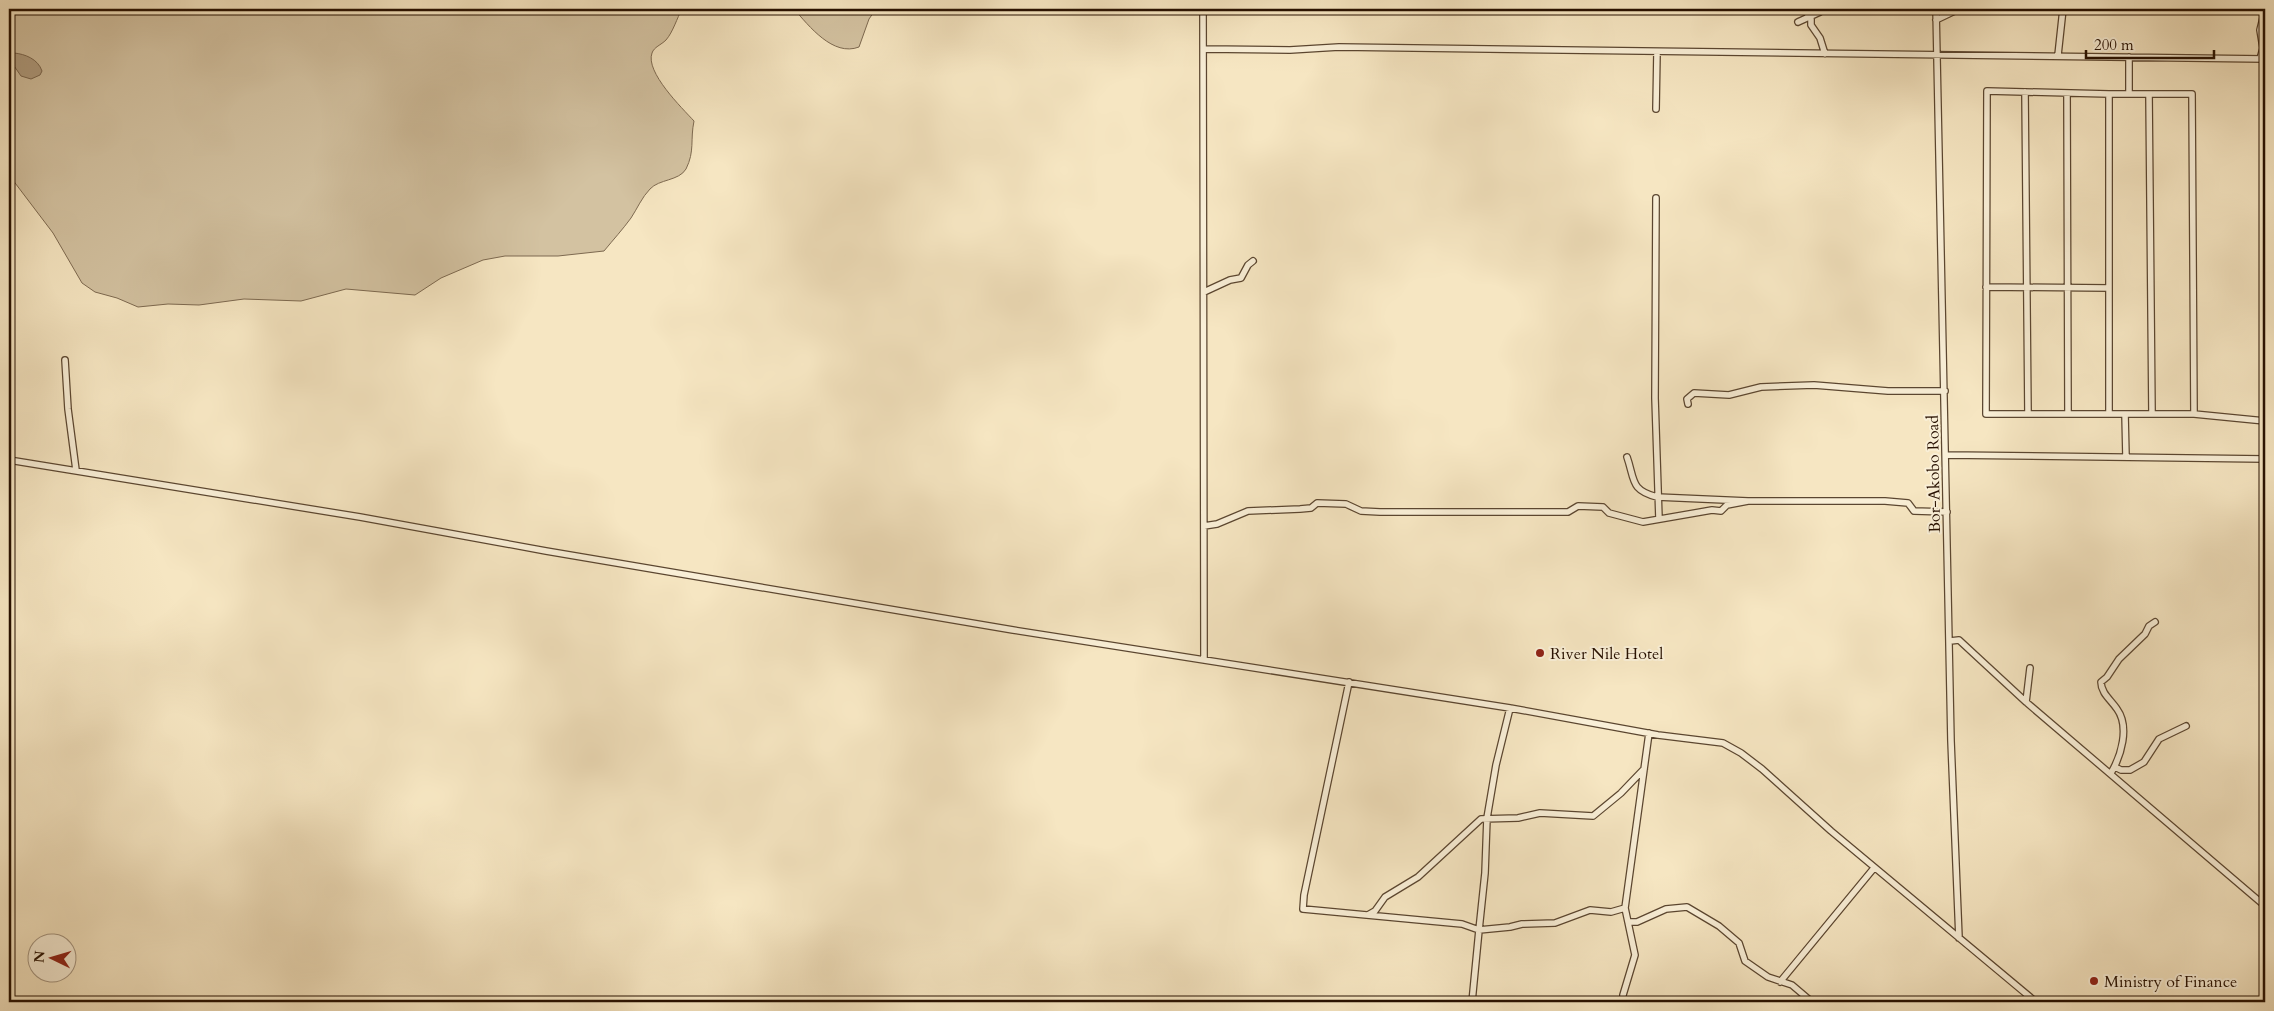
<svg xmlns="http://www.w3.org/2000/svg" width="2274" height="1011" viewBox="0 0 2274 1011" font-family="Cardo,serif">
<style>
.green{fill:#d3c2a1;stroke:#7d6950}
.water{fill:#b09d80;stroke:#79654d}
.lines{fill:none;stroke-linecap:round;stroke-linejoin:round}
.minor-casing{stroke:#5b4630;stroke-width:8}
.minor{stroke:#f9efd7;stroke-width:5.5}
.poi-dot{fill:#8f2418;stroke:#f9efd7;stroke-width:2}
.labels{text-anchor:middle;stroke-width:4;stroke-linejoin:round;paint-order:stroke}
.street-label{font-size:16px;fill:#271000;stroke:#f9efd7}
.poi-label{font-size:16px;fill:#271000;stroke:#f9efd7;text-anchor:start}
</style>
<rect width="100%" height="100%" fill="#f6e6c2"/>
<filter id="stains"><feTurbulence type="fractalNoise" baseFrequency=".004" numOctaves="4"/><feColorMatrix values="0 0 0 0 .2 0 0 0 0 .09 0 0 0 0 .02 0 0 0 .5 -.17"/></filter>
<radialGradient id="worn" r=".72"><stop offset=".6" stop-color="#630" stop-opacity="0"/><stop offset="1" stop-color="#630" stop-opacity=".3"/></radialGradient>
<!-- green -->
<path class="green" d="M9,9h673c-5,9 -9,23 -16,31 -5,5 -12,7 -14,13 -7,19 30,55 42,68 -4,19 1,30 -8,48 -7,12 -27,10 -36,20 -8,8 -13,20 -19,29 -8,11 -18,22 -27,33l-46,5h-53l-22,4 -42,18 -26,17 -69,-6 -45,12 -57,-2 -45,6 -31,-1 -30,3 -21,-9 -22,-6 -13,-9 -29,-50 -44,-58z
M794,9h82l-7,10 -10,28c-26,10 -50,-21 -65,-38z"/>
<!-- water -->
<path class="water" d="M14,53c11,1 24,6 28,18l-2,4 -9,4 -10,-3 -11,-16z"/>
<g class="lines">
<defs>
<path id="minor" d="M1203,9l1,651
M1936,9l15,732 8,197
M1808,16l3,3v6l9,13 5,16
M1936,20l23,-11
M1798,22l22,-10
M1204,49l86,1 49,-3 926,12
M2058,55l5,-46
M2129,57v37
M2260,59l3,-11 -3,-18 5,-20
M2025,92l3,322
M2067,93l1,321
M2109,94l-122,-3 -1,323h208l71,7
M2149,94l3,320
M1656,109l1,-57
M1656,198l-1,200 4,121
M1986,287l123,1
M1204,292l26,-12 11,-2 7,-13 5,-4
M65,360l3,49 8,61
M1688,404l-1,-5 7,-6 35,2 32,-8 53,-2 74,6h57
M2109,414v-320h83l2,320
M2125,414l1,43
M1946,455l319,4
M1627,457c8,23 3,33 30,40l91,4h137l23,2 6,8 33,1
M9,460l351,57 186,34 467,79 497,78 148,27 65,8 18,10 21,16 69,62 205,171
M1204,526l13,-2 31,-13 52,-2 11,-1 6,-5 29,1 15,7 19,1h188l10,-6 25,1 6,6 34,9 69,-12 9,1 6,-6 21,-4
M1950,641l9,-1 67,62 239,204
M1349,682l-45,213 -1,14 159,15 17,6 6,-57 2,-55 9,-53 14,-57
M2026,702l4,-34
M2115,767l6,3h9l14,-8 15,-23 27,-13
M2111,773c10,-17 19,-46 6,-64 -6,-9 -16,-16 -16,-27l6,-5 12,-18 26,-25 4,-8 6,-4
M1368,915l7,-4 10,-14 33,-20 63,-58 37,-1 22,-5 53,3 28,-23 23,-24
M1628,922h9l29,-13 21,-2 32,19 20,17 6,18 23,16 24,8 20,17
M1780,982l94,-114
M1472,1002l7,-72 31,-3 12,-3 33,-1 35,-13 21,2 14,-4
M1623,1002v-7l12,-40 -10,-47 24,-175"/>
</defs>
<!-- minor casing -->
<use href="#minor" class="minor-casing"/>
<!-- minor -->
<use href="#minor" class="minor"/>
</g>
<!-- markers -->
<g class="poi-dot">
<circle cx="1540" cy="653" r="5"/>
<circle cx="2094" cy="981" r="5"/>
</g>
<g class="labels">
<!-- street labels -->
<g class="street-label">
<text transform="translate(1933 474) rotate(-91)" y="6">Bor-Akobo Road</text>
</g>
<!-- poi labels -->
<g class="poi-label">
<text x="1550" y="659">River Nile Hotel</text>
<text x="2104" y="987">Ministry of Finance</text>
</g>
</g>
<!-- margin -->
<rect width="2274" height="1011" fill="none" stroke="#f6e6c2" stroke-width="30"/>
<rect x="10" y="10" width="2254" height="991" fill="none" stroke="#271000" stroke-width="2.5"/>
<rect x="15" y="15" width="2244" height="981" fill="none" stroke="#271000"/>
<!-- north arrow -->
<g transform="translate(52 958) rotate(275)"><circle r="24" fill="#f9efd7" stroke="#a59681"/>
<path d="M0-4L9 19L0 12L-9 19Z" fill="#8f2418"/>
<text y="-8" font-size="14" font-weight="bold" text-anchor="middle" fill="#271000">N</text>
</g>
<!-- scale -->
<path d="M2086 50v8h128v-8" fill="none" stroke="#271000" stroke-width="2.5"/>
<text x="2094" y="50" font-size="15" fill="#271000" stroke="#f9efd7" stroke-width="4" paint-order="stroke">200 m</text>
<rect width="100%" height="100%" filter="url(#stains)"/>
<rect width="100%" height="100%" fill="url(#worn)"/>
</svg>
